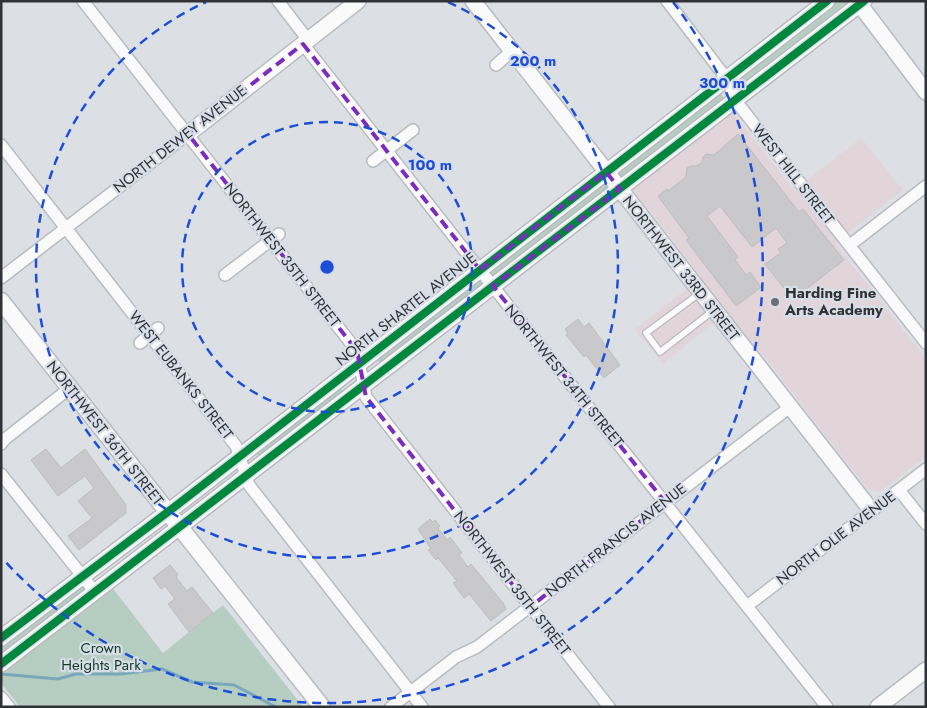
<svg xmlns="http://www.w3.org/2000/svg" width="927" height="708" viewBox="0 0 927 708" font-family="Jost,sans-serif">
<style>
.education{fill:#e2d5d9}
.green{fill:#b6cdc2}
.lines{fill:none;stroke-linecap:round;stroke-linejoin:round}
.stream{stroke:#79a8bb;stroke-width:3}
.building{fill:#c9c8cb;stroke:#bdbcbf}
.service-casing{stroke:#b8bbbf;stroke-width:8}
.minor-casing{stroke:#b8bbbf;stroke-width:14}
.tertiary-casing{stroke:#b8bbbf;stroke-width:18}
.secondary-casing{stroke:#b8bbbf;stroke-width:19}
.service{stroke:#fafafb;stroke-width:5.5}
.minor{stroke:#fafafb;stroke-width:11}
.tertiary{stroke:#fafafb;stroke-width:15}
.secondary{stroke:#fafafb;stroke-width:16}
.cycleway-casing{stroke:#d8dee8;stroke-width:11}
.cycleway{stroke:#00873e;stroke-width:8}
.marked{fill:none;stroke:#7b2cbf;stroke-width:4;stroke-dasharray:10 6;stroke-linejoin:round}
.ring{fill:none;stroke:#1d4ed8;stroke-width:2.5;stroke-dasharray:9 6}
.poi-dot{fill:#6c6f73;stroke:#d8dee8;stroke-width:2}
.labels{text-anchor:middle;stroke-width:4.5;stroke-linejoin:round;paint-order:stroke}
.street-label{font-size:15px;fill:#303236;stroke:#d8dee8}
.poi-label{font-size:15px;font-weight:bold;fill:#303236;stroke:#d8dee8;text-anchor:start}
.park-label{font-size:15px;fill:#103e28;stroke:#d8dee8}
.centre{fill:#1d4ed8;stroke:#d8dee8;stroke-width:2.5}
.ring-label{font-size:15px;text-anchor:middle;font-weight:bold;fill:#1d4ed8;stroke:#d8dee8;stroke-width:4.5;stroke-linejoin:round;paint-order:stroke}
</style>
<rect width="100%" height="100%" fill="#dcdfe4"/>
<!-- education -->
<path class="education" d="M733,113l61,77 67,-52 42,52 -68,53 91,116v98l-45,34 -5,1 -9,-4 -115,-147 -4,2 -23,-30 -62,51 -28,-35 67,-52 -69,-87z"/>
<!-- green -->
<path class="green" d="M835,1h13l2,3 -108,84 -3,-1 -4,-6 2,-4z
M719,91l7,10 -104,80 -7,-10z
M603,180l7,9 -115,90 -8,-10z
M477,278l8,8 -104,78 -5,-6z
M340,387l4,7 -85,63 -4,-5z
M80,585l5,2v5l-84,66v-14z
M111,586l52,67 60,-48 80,102h-283l-19,-24v-14z"/>
<g class="lines">
<!-- stream -->
<path class="stream" d="M1,674l57,5 18,-5h45l41,-5 30,13 42,3 42,22"/>
</g>
<!-- building -->
<path class="building" d="M738,134l61,78 4,-3 41,51 -43,33 -2,-2 -8,6 -26,-33 16,-11 -3,-4 9,-6 -11,-15 -24,19 -32,-41 -13,10 31,41 -3,3 11,15 4,-3 11,15 -25,19 -50,-66 3,-2 -31,-42 9,-7 1,2 18,-14 1,-9 4,-2h6l5,-4 1,-5 3,-3 8,1z
M578,319l6,8 5,-4 31,42 -16,13 -18,-23 -2,2 -18,-22 2,-2 -3,-4z
M46,449l15,19 24,-19 41,56v8l-47,37 -11,-14 24,-18 -14,-17 16,-13 -9,-12 -27,20 -27,-36z
M430,519l3,3 2,-2 5,6 -2,2 9,12 3,-3 12,16 -3,2 9,12 3,-3 32,39 3,6 -15,12 -22,-27 -5,4 -11,-15 4,-2 -19,-23 -2,2 -8,-10 3,-1 -13,-20z
M170,565l8,10 -2,2 11,14 5,-4 21,26 -24,19 -21,-28 7,-5 -10,-13 -4,3 -8,-11z"/>
<g class="lines">
<defs>
<path id="service" d="M700,293l-54,40 14,19 54,-42"/>
<path id="minor" d="M83,1l274,350 9,46 243,310
M278,1l30,39
M667,1l60,78 8,21 191,243
M303,44l177,226 347,437
M496,65l16,-14
M1,145l235,301 13,39 173,222
M373,161l40,-31
M850,245l76,-59
M225,275l54,-41
M1,278l187,-144
M140,343l18,-15
M1,444l4,-5 65,-51
M1,474l94,118
M899,490l27,34
M747,606l179,-137
M1,697l8,10
M391,707l65,-50 21,-10 313,-240"/>
<path id="tertiary" d="M473,1l398,509
M857,1l69,91
M188,134l170,-133
M1,638l176,-133 650,-504
M1,664l863,-663
M878,707l48,-37"/>
<path id="secondary" d="M1,301l321,406"/>
</defs>
<!-- service casing -->
<use href="#service" class="service-casing"/>
<!-- minor casing -->
<use href="#minor" class="minor-casing"/>
<!-- tertiary casing -->
<use href="#tertiary" class="tertiary-casing"/>
<!-- secondary casing -->
<use href="#secondary" class="secondary-casing"/>
<!-- service -->
<use href="#service" class="service"/>
<!-- minor -->
<use href="#minor" class="minor"/>
<!-- tertiary -->
<use href="#tertiary" class="tertiary"/>
<!-- secondary -->
<use href="#secondary" class="secondary"/>
<defs>
<path id="cycleway" d="M1,638l176,-133 650,-504
M1,664l863,-663"/>
</defs>
<!-- cycleway casing -->
<use href="#cycleway" class="cycleway-casing"/>
<!-- cycleway -->
<use href="#cycleway" class="cycleway"/>
</g>
<!-- marked area -->
<path class="marked" d="M303,44l177,226 126,-98 14,17 -127,97 172,216 -135,105 -164,-210 -9,-46 -169,-217z"/>
<!-- distance rings -->
<g class="ring">
<circle cx="327" cy="267" r="145"/>
<path d="M448 2A291 291 0 1 1 206 2"/>
<path d="M673 2A436 436 0 0 1 3 559"/>
</g>
<!-- markers -->
<circle class="poi-dot" cx="775" cy="302" r="5"/>
<g class="labels">
<!-- street labels -->
<g class="street-label">
<text transform="translate(180 139) rotate(-38)" y="5">NORTH DEWEY AVENUE</text>
<text transform="translate(793 174) rotate(52)" y="5">WEST HILL STREET</text>
<text transform="translate(282 255) rotate(52)" y="5">NORTHWEST 35TH STREET</text>
<text transform="translate(681 268) rotate(52)" y="5">NORTHWEST 33RD STREET</text>
<text transform="translate(406 309) rotate(-38)" y="5">NORTH SHARTEL AVENUE</text>
<text transform="translate(181 375) rotate(52)" y="5">WEST EUBANKS STREET</text>
<text transform="translate(564 376) rotate(51)" y="5">NORTHWEST 34TH STREET</text>
<text transform="translate(105 433) rotate(52)" y="5">NORTHWEST 36TH STREET</text>
<text transform="translate(836 538) rotate(-37)" y="5">NORTH OLIE AVENUE</text>
<text transform="translate(616 540) rotate(-38)" y="5">NORTH FRANCIS AVENUE</text>
<text transform="translate(512 583) rotate(52)" y="5">NORTHWEST 35TH STREET</text>
</g>
<!-- poi labels -->
<g class="poi-label">
<text x="785" y="298">Harding Fine<tspan x="785" dy="17">Arts Academy</tspan></text>
</g>
<!-- park labels -->
<g class="park-label">
<text x="101" y="653">Crown<tspan x="101" dy="17">Heights Park</tspan></text>
</g>
</g>
<circle cx="327" cy="267" r="8" class="centre"/>
<g class="ring-label">
<text x="533" y="66">200 m</text>
<text x="722" y="88">300 m</text>
<text x="430" y="170">100 m</text>
</g>
<!-- border -->
<rect width="927" height="708" fill="none" stroke="#303236" stroke-width="5"/>
</svg>
